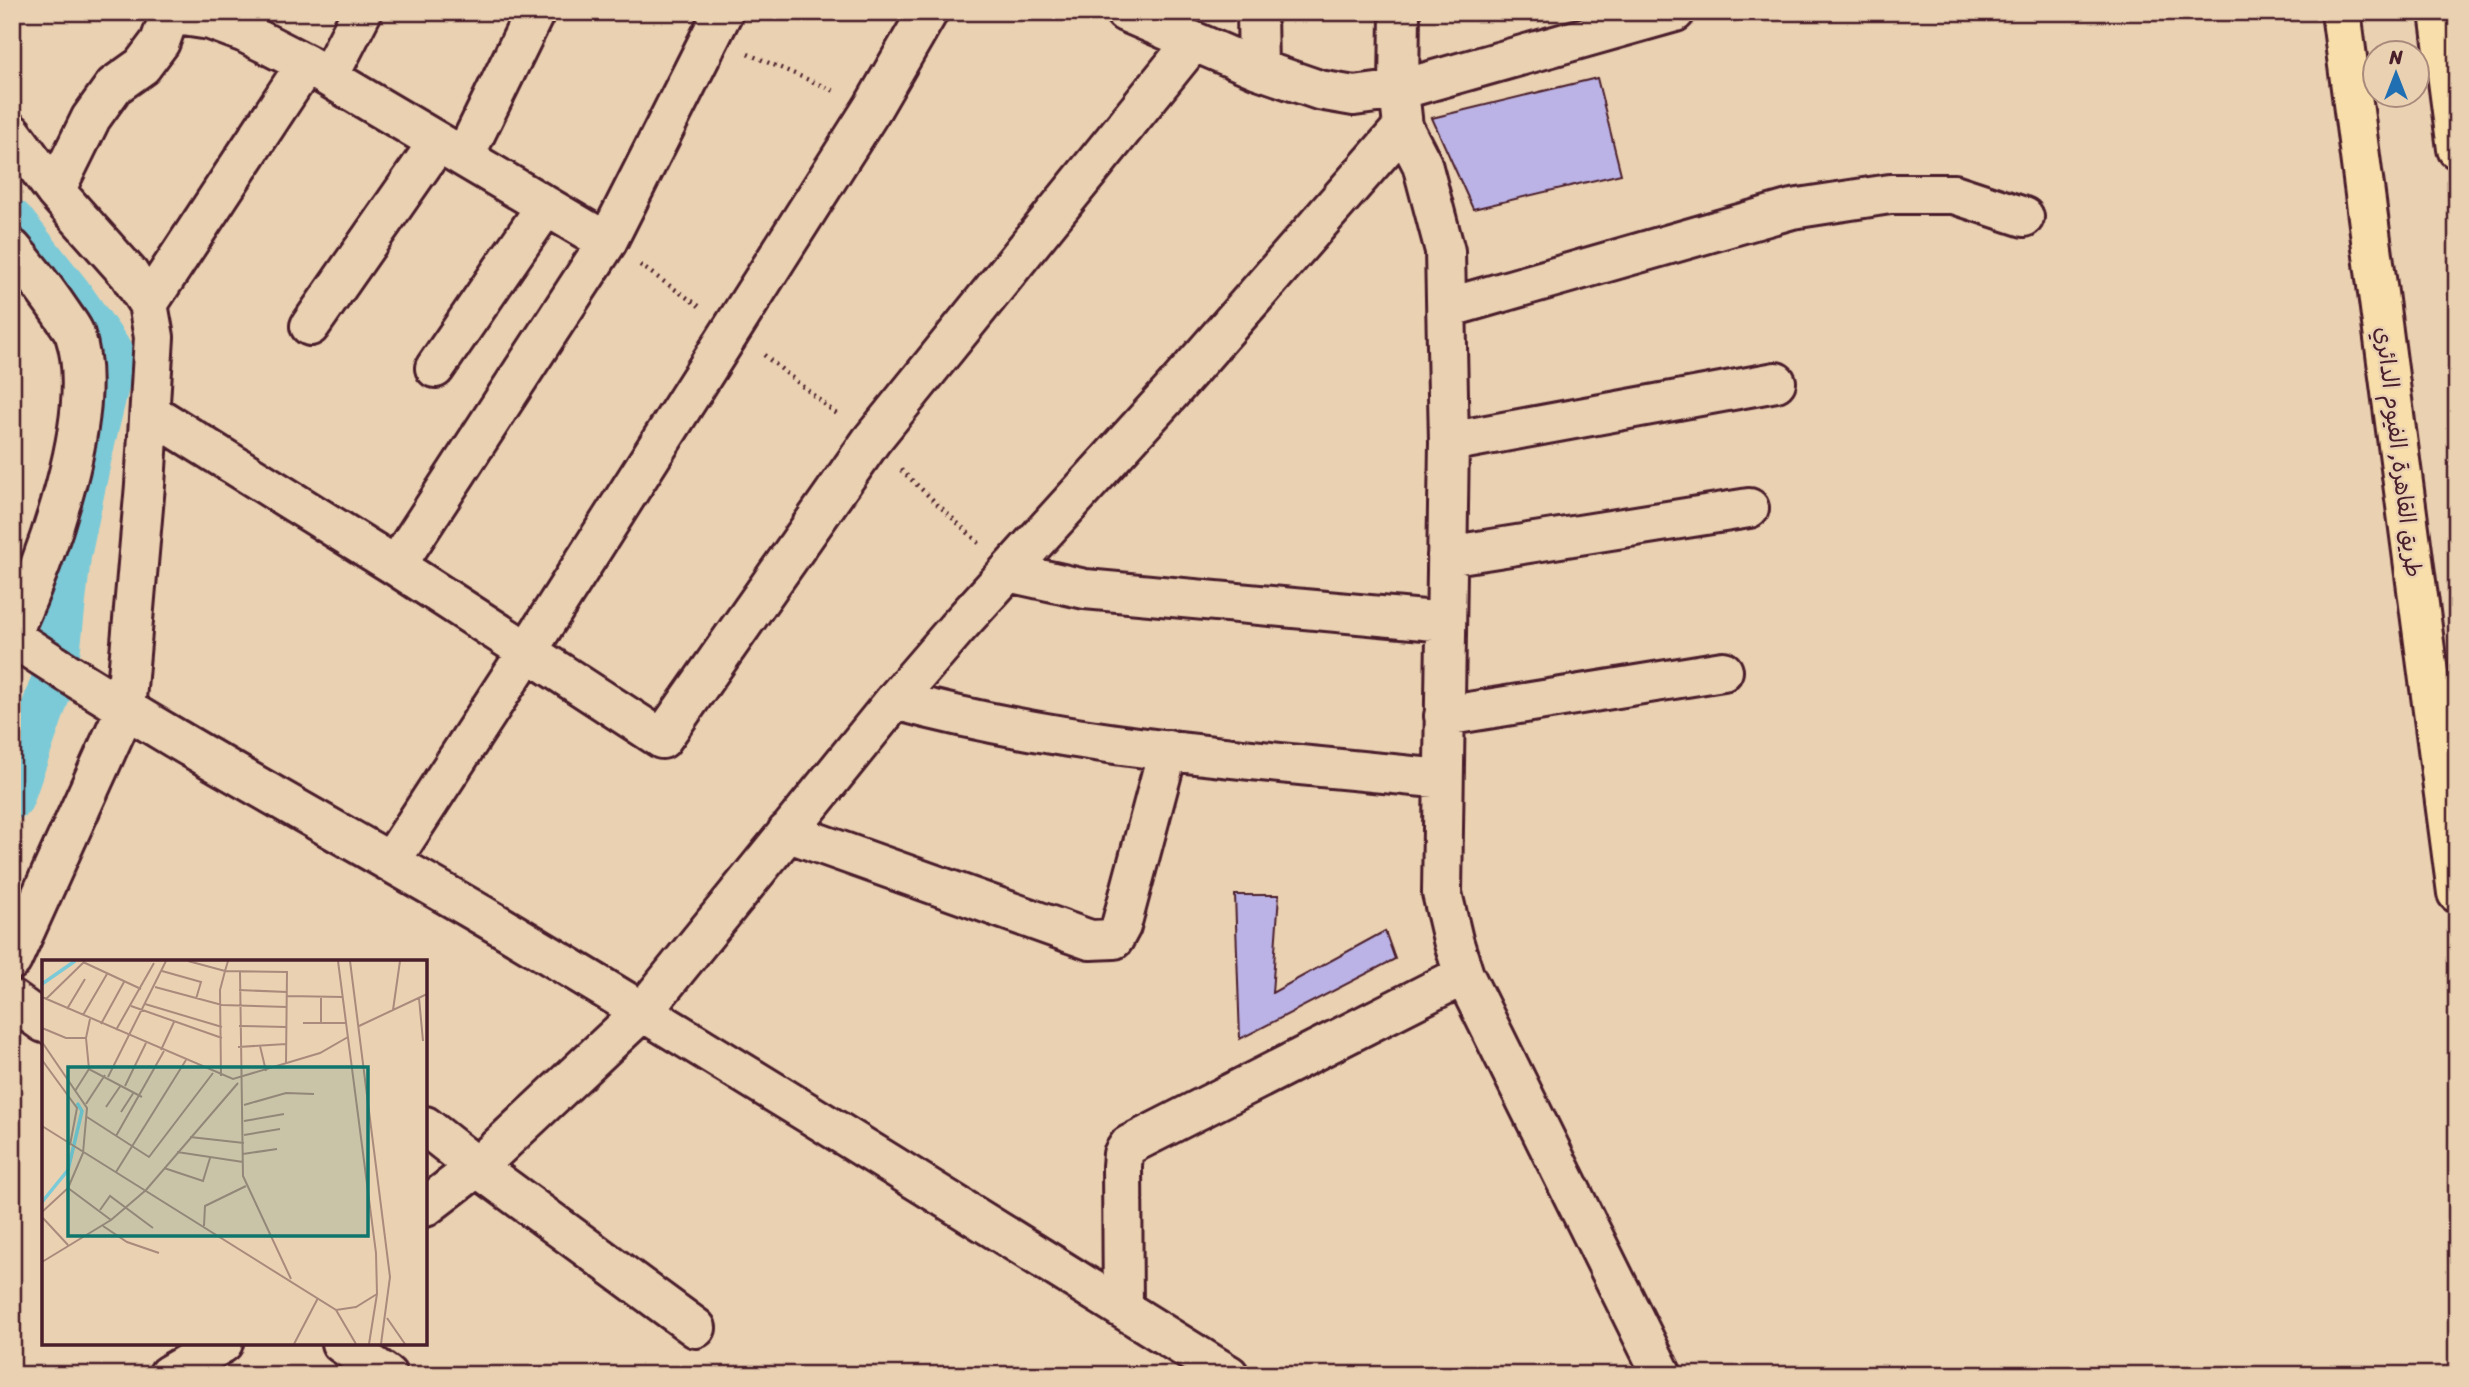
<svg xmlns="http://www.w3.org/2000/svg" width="2469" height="1387" viewBox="0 0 2469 1387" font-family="Sriracha,'Playpen Sans Arabic',sans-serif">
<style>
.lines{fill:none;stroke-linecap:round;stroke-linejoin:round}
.canal{stroke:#7bcad7;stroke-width:44}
.building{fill:#bbb3e5;stroke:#4a1f2b;stroke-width:2}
.minor-casing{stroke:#4a1f2b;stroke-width:44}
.highway-casing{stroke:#4a1f2b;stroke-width:44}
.path{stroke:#4a1f2b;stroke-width:4.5;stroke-dasharray:2 5;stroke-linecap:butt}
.minor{stroke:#ead1b2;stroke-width:38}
.highway{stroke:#f8deab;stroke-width:38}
.labels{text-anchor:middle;stroke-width:5;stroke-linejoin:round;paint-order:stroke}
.street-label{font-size:23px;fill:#4a1f2b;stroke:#ead1b2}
.inset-river{fill:none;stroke:#7bcad7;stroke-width:3.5}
.inset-road{fill:none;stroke:#aa8a7c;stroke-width:2}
.view{fill:#0f766e;fill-opacity:0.15;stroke:#0f766e;stroke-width:3.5}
.inset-edge{fill:none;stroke:#4a1f2b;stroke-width:3.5}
</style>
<rect width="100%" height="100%" fill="#ead1b2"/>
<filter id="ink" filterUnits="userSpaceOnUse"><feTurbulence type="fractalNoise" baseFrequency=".0143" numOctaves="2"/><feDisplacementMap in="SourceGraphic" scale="14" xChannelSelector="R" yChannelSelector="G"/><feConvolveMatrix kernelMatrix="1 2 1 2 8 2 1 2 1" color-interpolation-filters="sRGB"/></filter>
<g filter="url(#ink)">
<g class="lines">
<!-- canal -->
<path class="canal" d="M12,221l57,72 45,64 -23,94 -22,105 -13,116 -44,126"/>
</g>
<!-- building -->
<path class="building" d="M1597,78l24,96 -148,35 -41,-91z
M1235,895h44l-7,98 113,-62 10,28 -155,80z"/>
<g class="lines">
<defs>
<path id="minor" d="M1125,12l133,57 61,21 35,6 45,-6 276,-78
M1257,12l1,57
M1400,12l-1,78 4,37 19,37 23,87 4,191 -7,451 11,47 11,35 198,400
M329,76l33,-64
M12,133l43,58 74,83 19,30 6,33 -9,148 -20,225 -113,250
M464,157l71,-145
M55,191l36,-73 23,-32 28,-20 18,-24 10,-28 40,6 35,13 61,31 301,178
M12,249c19,22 36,44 52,68 4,6 9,12 11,18 26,77 -30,226 -63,298
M148,304l158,-240
M1447,308l345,-99 98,-15h64l70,23
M310,326l128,-184
M435,368l111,-162
M151,413l245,153 266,173 209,-298 322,-399
M1449,442l327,-60
M1447,556l302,-48
M396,566l211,-324 116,-230
M1008,572l77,17 361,33
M12,637c159,105 328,194 492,291 244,146 484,297 725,447
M895,700c178,49 365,60 548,79
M1444,716l279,-45
M787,832l303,108 24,-1 7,-13 47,-176
M391,861l136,-209 346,-545 55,-95
M12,1000l32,23
M425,1126l52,41 219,161
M425,1207l52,-40 166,-156 252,-311 61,-71 215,-237 232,-265
M1123,1309l-1,-143 1,-12 6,-9 335,-170
M341,1343l46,32
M168,1375l55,-32"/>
<path id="highway" d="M2341,12l116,881
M2439,12l18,137"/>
</defs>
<!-- minor casing -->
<use href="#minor" class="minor-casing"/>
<!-- highway casing -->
<use href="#highway" class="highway-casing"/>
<!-- path -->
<path class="path" d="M748,54l89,38
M640,265l59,41
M764,355l75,61
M901,470l78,73"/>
<!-- minor -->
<use href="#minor" class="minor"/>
<!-- highway -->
<use href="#highway" class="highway"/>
</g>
</g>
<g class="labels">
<!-- street labels -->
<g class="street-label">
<text transform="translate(2399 452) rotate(83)" y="8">طريق القاهرة, الفيوم الدائري</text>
</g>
</g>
<!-- overview -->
<g transform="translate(42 960)">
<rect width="385" height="385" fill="#ead1b2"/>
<path class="inset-river" d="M0,24l33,-23M0,242l26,-32 14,-59 -5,-8"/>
<path class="inset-road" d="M146,1l37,10 3,-10M296,1l38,292 1,41 -8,50M308,1l40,316 -9,67M41,2l58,27M120,11l39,11 -5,17M198,12l3,204 48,103M113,27l67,18 65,2M197,30l48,2M245,36l56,1M0,37l191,82 87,-26 28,-16M279,37v26M377,38l4,43M4,39l39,-38M103,44l77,23M89,46l91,32M25,49l18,-30M351,50l7,-49M41,55l24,-41M261,63h43M59,64l23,-42M197,66l47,1M317,66l68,-32M0,68l24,10h20l4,-19M74,70l38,-67M44,78l3,31M0,82l45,66 -4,45 -15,35M218,86l6,25M196,87l48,-3M119,90l13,-28M0,100l35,48 -7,37M179,116l-1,-86 5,-19 62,1 -1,92M66,117l58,-116M83,126l21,-43M33,131l14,-22 53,28M44,144l19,-29M202,145l42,-12 28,1M64,147l15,-22M79,152l13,-20M45,157l62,40 64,-84M202,161l40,-7M0,166l294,184 20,34M202,175l36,-6M74,176l48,-85M148,177l54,6M135,192l66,10M201,194l34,-5M122,208l39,13 7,-23M74,212l70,-112M58,250l10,-14 43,32M0,252l26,-24 43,32 35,-30 92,-107M0,257l26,28M61,266l24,16 32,11M162,266l1,-20 41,-20M0,302l69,-42M294,350l20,-3 21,-13M345,358l18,26M252,384l24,-46"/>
<path class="view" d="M26,107h300v169h-300z"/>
<rect width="385" height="385" class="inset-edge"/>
</g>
<!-- margin -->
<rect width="2469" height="1387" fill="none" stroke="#ead1b2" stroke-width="42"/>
<rect x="21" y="21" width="2427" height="1345" fill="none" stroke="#4a1f2b" stroke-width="2.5" filter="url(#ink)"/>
<!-- north arrow -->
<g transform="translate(2396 74)"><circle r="33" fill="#ead1b2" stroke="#aa8a7c" stroke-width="2"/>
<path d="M0-5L12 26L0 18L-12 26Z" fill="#1f6fb2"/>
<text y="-10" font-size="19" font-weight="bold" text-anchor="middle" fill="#4a1f2b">N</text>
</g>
</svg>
